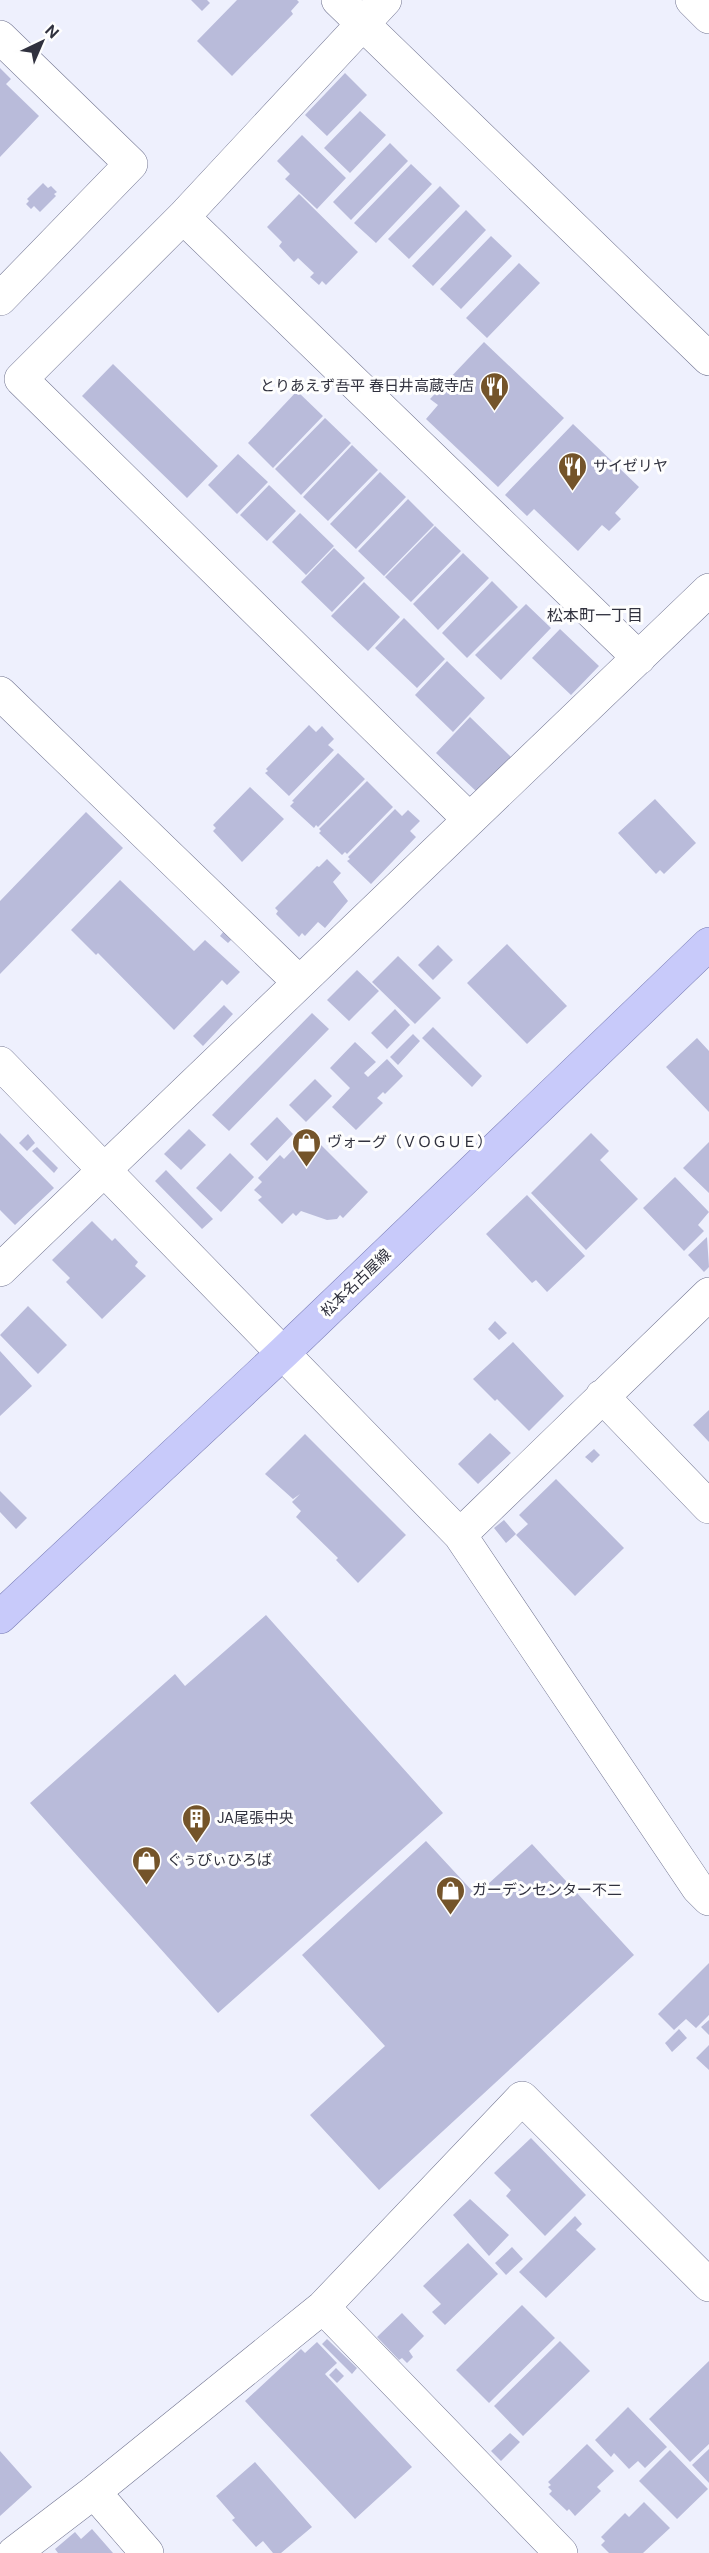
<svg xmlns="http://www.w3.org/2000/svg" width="709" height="2553" viewBox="0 0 709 2553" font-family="'DM Sans','Noto Sans JP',sans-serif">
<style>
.building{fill:#b9bbda}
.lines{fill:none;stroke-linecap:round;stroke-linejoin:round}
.minor-casing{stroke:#737692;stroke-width:34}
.major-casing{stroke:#7b7eb6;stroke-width:34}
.minor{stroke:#fff;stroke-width:33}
.major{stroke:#c8cafa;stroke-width:33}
.labels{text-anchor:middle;stroke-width:6;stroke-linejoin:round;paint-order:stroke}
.poi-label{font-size:15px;fill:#30313e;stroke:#fefefe;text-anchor:start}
.street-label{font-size:15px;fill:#30313e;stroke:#fefefe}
.neighbourhood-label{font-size:16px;fill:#30313e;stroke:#fefefe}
</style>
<rect width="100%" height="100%" fill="#eef0fd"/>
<!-- building -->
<path class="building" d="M191,0h16l3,3 -8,8z
M237,0h60l2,2 -8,9 2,3 -61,62 -35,-35z
M0,68l11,11 -5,5 33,32 -39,41z
M345,73l22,22 -40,41 -22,-21z
M360,111l26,24 -36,38 -26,-25z
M302,135l44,43 -29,31 -32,-30 5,-5 -13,-13z
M390,143l18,18 -57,59 -18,-18z
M411,164l21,20 -56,59 -22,-20z
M43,183l5,5 3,-2 6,6 -3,2 2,2 -16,16 -6,-6 -3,3 -5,-5 3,-3 -2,-2z
M440,186l20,20 -51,53 -21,-20z
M299,194l59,58 -32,33 -4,-4 -3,4 -9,-8 4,-4 -16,-15 -4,4 -15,-16 3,-4 -15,-15z
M466,210l20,20 -53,56 -21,-20z
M491,236l21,20 -51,53 -21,-20z
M519,263l21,20 -53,55 -21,-20z
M484,342l80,76 -66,69 -72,-68 12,-14 -8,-6z
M113,364l105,102 -31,32 -105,-102z
M297,391l26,25 -50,52 -25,-25z
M325,418l26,25 -50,52 -26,-26z
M573,424l66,63 -24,26 6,6 -12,12 -7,-6 -24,26 -44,-42 -7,7 -22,-21z
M352,445l26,25 -50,51 -25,-24z
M238,454l30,28 -31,32 -29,-29z
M380,472l26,25 -50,52 -26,-25z
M269,485l27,26 -29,30 -27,-26z
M408,499l26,26 -50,51 -26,-25z
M300,513l34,33 -28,29 -34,-33z
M435,526l26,25 -50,51 -26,-25z
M334,548l31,30 -33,34 -31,-30z
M463,553l26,25 -51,52 -25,-26z
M492,581l26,26 -51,51 -25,-25z
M364,582l36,35 -32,34 -37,-35z
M526,604l25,24 -50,52 -26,-25z
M404,618l41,41 -28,29 -42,-40z
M560,629l39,37 -28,29 -39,-37z
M447,661l38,37 -32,34 -38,-37z
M470,717l42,41 -34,35 -42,-40z
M309,725l7,7 6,-6 12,13 -6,6 6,5 -45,46 -24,-23 3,-2 -2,-2z
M338,753l27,26 -47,48 -2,-2 -2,3 -24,-22 4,-4 -2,-1z
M367,781l26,26 -46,47 -2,-2 -3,3 -23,-22 2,-2 -2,-2z
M250,787l34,32 -42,43 -29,-31 3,-3 -3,-3z
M655,799l41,44 -32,31 -4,-4 -4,4 -38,-41z
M395,809l7,7 6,-6 12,11 -10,10 6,6 -45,47 -24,-23 3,-2 -2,-2z
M86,812l37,36 -123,126v-73z
M327,859l14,14 -8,9 15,19 -23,27 -7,-6 -13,14 -3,-3 -3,4 -23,-23 2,-3 -3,-3 42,-42 2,1z
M120,880l74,71 11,-11 35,32 -13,13 -5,-5 -48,50 -76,-77 -2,2 -25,-25z
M224,931l8,8 -4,4 -8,-7z
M507,944l60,62 -40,38 -60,-61z
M438,945l15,15 -20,20 -15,-15z
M398,956l43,42 -26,26 -43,-42z
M357,970l22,21 -30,30 -22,-21z
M224,1005l9,9 -30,32 -10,-10z
M395,1009l15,16 -23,24 -16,-16z
M312,1013l17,16 -100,102 -17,-16z
M433,1027l49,49 -10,11 -50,-49z
M413,1034l7,7 -22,24 -8,-8z
M697,1038l12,13v61l-43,-45z
M355,1042l21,20 -12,11 4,4 19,-18 16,17 -18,18 -2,-2 -6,6 6,5 -27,27 -24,-23 18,-19 -20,-20z
M315,1079l17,17 -26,26 -17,-17z
M277,1117l16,17 -26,27 -17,-17z
M189,1129l17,16 -25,25 -17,-16z
M0,1133l54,55 -39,37 -15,-15z
M309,1133l59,59 -25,26 -3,-3 -3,4 -10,1 -26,-9 -5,5 -3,-3 -11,11 -24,-24 4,-3 -8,-7 8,-8 -4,-4 22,-23 4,4z
M591,1133l18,18 -9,9 38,39 -52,51 -55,-57z
M28,1134l7,9 -8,8 -8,-8z
M709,1142v51l-26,-25z
M37,1147l21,21 -4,5 -22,-22z
M230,1153l24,24 -33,35 -25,-24z
M166,1170l47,49 -11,10 -47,-48z
M675,1177l34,35 -11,13 6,6 -20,20 -41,-43z
M527,1195l58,61 -38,36 -11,-12 -4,3 -46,-49z
M92,1221l20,20 3,-3 23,24 -3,4 11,10 -44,43 -36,-37 4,-4 -18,-18z
M707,1237l2,30 -5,5 -16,-17z
M28,1306l39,39 -29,29 -38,-39z
M495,1321l12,12 -8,7 -11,-11z
M513,1342l51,54 -35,35 -32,-32 -2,2 -22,-22z
M0,1351l32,35 -32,30z
M709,1410v32l-16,-17z
M490,1433l21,20 -33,31 -20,-20z
M305,1434l101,101 -48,48 -22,-23 2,-2 -42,-41 5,-6 -9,-9 8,-8 -7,5 -28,-25z
M594,1449l6,6 -8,8 -7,-6z
M556,1479l68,69 -49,48 -59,-61 12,-11 -9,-9z
M0,1491l27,27 -11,11 -16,-17z
M504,1520l12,14 -10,9 -12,-15z
M266,1615l177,198 -225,200 -188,-210 145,-129 10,12z
M426,1841l50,54 56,-51 102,111 -255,235 -69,-75 75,-69 -83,-91z
M709,1963v52l-13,13 -10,-9 -12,11 -16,-16z
M709,2020v15l-8,-8z
M679,2029l8,9 -15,14 -7,-9z
M709,2045v25l-13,-12z
M531,2138l55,57 -41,41 -39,-40 5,-6 -17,-17z
M470,2199l39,36 -20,21 -36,-41z
M575,2216l7,8 -6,6 20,19 -50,49 -27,-26z
M468,2243l30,31 -53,51 -13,-13 9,-8 -18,-18z
M512,2247l11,12 -17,16 -11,-12z
M522,2305l33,33 -66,65 -33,-33z
M402,2313l22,23 -15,15 4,6 -6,6 -5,-5 -3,2 -22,-23z
M327,2339l30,29 -5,6 -30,-30z
M560,2341l30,30 -67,65 -29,-30z
M317,2342l20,21 -12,11 87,93 -57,52 -110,-118 56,-52 4,4z
M709,2361v83l-19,18 -41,-43z
M336,2368l8,8 -7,7 -8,-8z
M628,2407l39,40 -22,21 -7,-7 -9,8 -15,-16 -3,4 -16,-17z
M510,2433l10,9 -19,19 -10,-10z
M587,2444l27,27 -17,16 4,4 -26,25 -6,-7 -2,2 -18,-17 3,-3 -4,-4 3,-2 -3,-3z
M709,2449v34l-17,-18z
M670,2450l38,39 -31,30 -38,-38z
M0,2451l32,36 -32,29z
M255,2462l57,65 -31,26h-8l-10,-12 -7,6 -24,-27 3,-2 -19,-22z
M644,2502l26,26 -27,25h-34l-8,-8 4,-4 -4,-4 24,-24 4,4z
M92,2529l21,24h-55l-3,-4 20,-17 6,7z"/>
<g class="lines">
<defs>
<path id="minor" d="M338,0l371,359
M385,0l-202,217 -162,162 448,440
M692,0l17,17
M0,37l131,127 -131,135
M183,217l456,441
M0,693l299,289
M0,1063l460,472 238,353 11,11
M0,1270l709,-680
M602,1396l107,111
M460,1535l249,-241
M323,2307l238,246
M94,2492l53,61
M14,2553l80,-61 229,-185 199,-209 187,187"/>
<path id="major" d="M0,1617l284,-265 425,-408"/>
</defs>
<!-- minor casing -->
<use href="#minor" class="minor-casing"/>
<!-- major casing -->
<use href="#major" class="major-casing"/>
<!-- minor -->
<use href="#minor" class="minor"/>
<!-- major -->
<use href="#major" class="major"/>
</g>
<!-- icons -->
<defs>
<symbol id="restaurant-pin" viewBox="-11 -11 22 30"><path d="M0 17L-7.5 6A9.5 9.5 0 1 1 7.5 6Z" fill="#74542a" stroke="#fefefe"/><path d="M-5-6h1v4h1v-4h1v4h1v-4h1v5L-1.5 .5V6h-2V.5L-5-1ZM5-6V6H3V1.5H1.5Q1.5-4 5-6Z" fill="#fff"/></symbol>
<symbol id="shop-pin" viewBox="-11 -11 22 30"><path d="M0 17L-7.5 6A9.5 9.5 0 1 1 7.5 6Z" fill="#74542a" stroke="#fefefe"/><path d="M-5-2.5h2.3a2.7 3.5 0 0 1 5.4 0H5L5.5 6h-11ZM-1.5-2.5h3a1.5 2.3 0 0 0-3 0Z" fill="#fff"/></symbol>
<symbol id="building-pin" viewBox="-11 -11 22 30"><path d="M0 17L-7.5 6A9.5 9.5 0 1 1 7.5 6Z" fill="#74542a" stroke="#fefefe"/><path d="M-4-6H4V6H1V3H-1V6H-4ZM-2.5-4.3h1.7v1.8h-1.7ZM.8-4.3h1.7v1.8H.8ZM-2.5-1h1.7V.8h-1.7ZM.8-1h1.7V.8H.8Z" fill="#fff"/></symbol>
</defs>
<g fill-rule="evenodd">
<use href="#restaurant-pin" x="478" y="370" width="33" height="45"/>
<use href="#restaurant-pin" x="556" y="450" width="33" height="45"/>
<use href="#shop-pin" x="290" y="1126" width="33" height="45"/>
<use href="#building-pin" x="180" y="1802" width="33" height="45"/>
<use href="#shop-pin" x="130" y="1844" width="33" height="45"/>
<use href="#shop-pin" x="434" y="1874" width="33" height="45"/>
</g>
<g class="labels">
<!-- poi labels -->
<g class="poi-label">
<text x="474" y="391" text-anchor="end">とりあえず吾平 春日井高蔵寺店</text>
<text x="593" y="471">サイゼリヤ</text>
<text x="327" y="1147">ヴォーグ（ＶＯＧＵＥ）</text>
<text x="217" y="1823">JA尾張中央</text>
<text x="167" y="1865">ぐぅぴぃひろば</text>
<text x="472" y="1895">ガーデンセンター不二</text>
</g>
<!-- street labels -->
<g class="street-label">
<text transform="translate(356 1283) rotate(-44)" y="5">松本名古屋線</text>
</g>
<!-- neighbourhood labels -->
<g class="neighbourhood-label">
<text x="595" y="621">松本町一丁目</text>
</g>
</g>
<!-- north arrow -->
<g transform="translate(42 42) rotate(44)" stroke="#fefefe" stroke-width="4.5" paint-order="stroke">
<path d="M0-4.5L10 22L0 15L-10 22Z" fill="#30313e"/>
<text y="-9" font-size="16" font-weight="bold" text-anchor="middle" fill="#30313e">N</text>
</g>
</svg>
